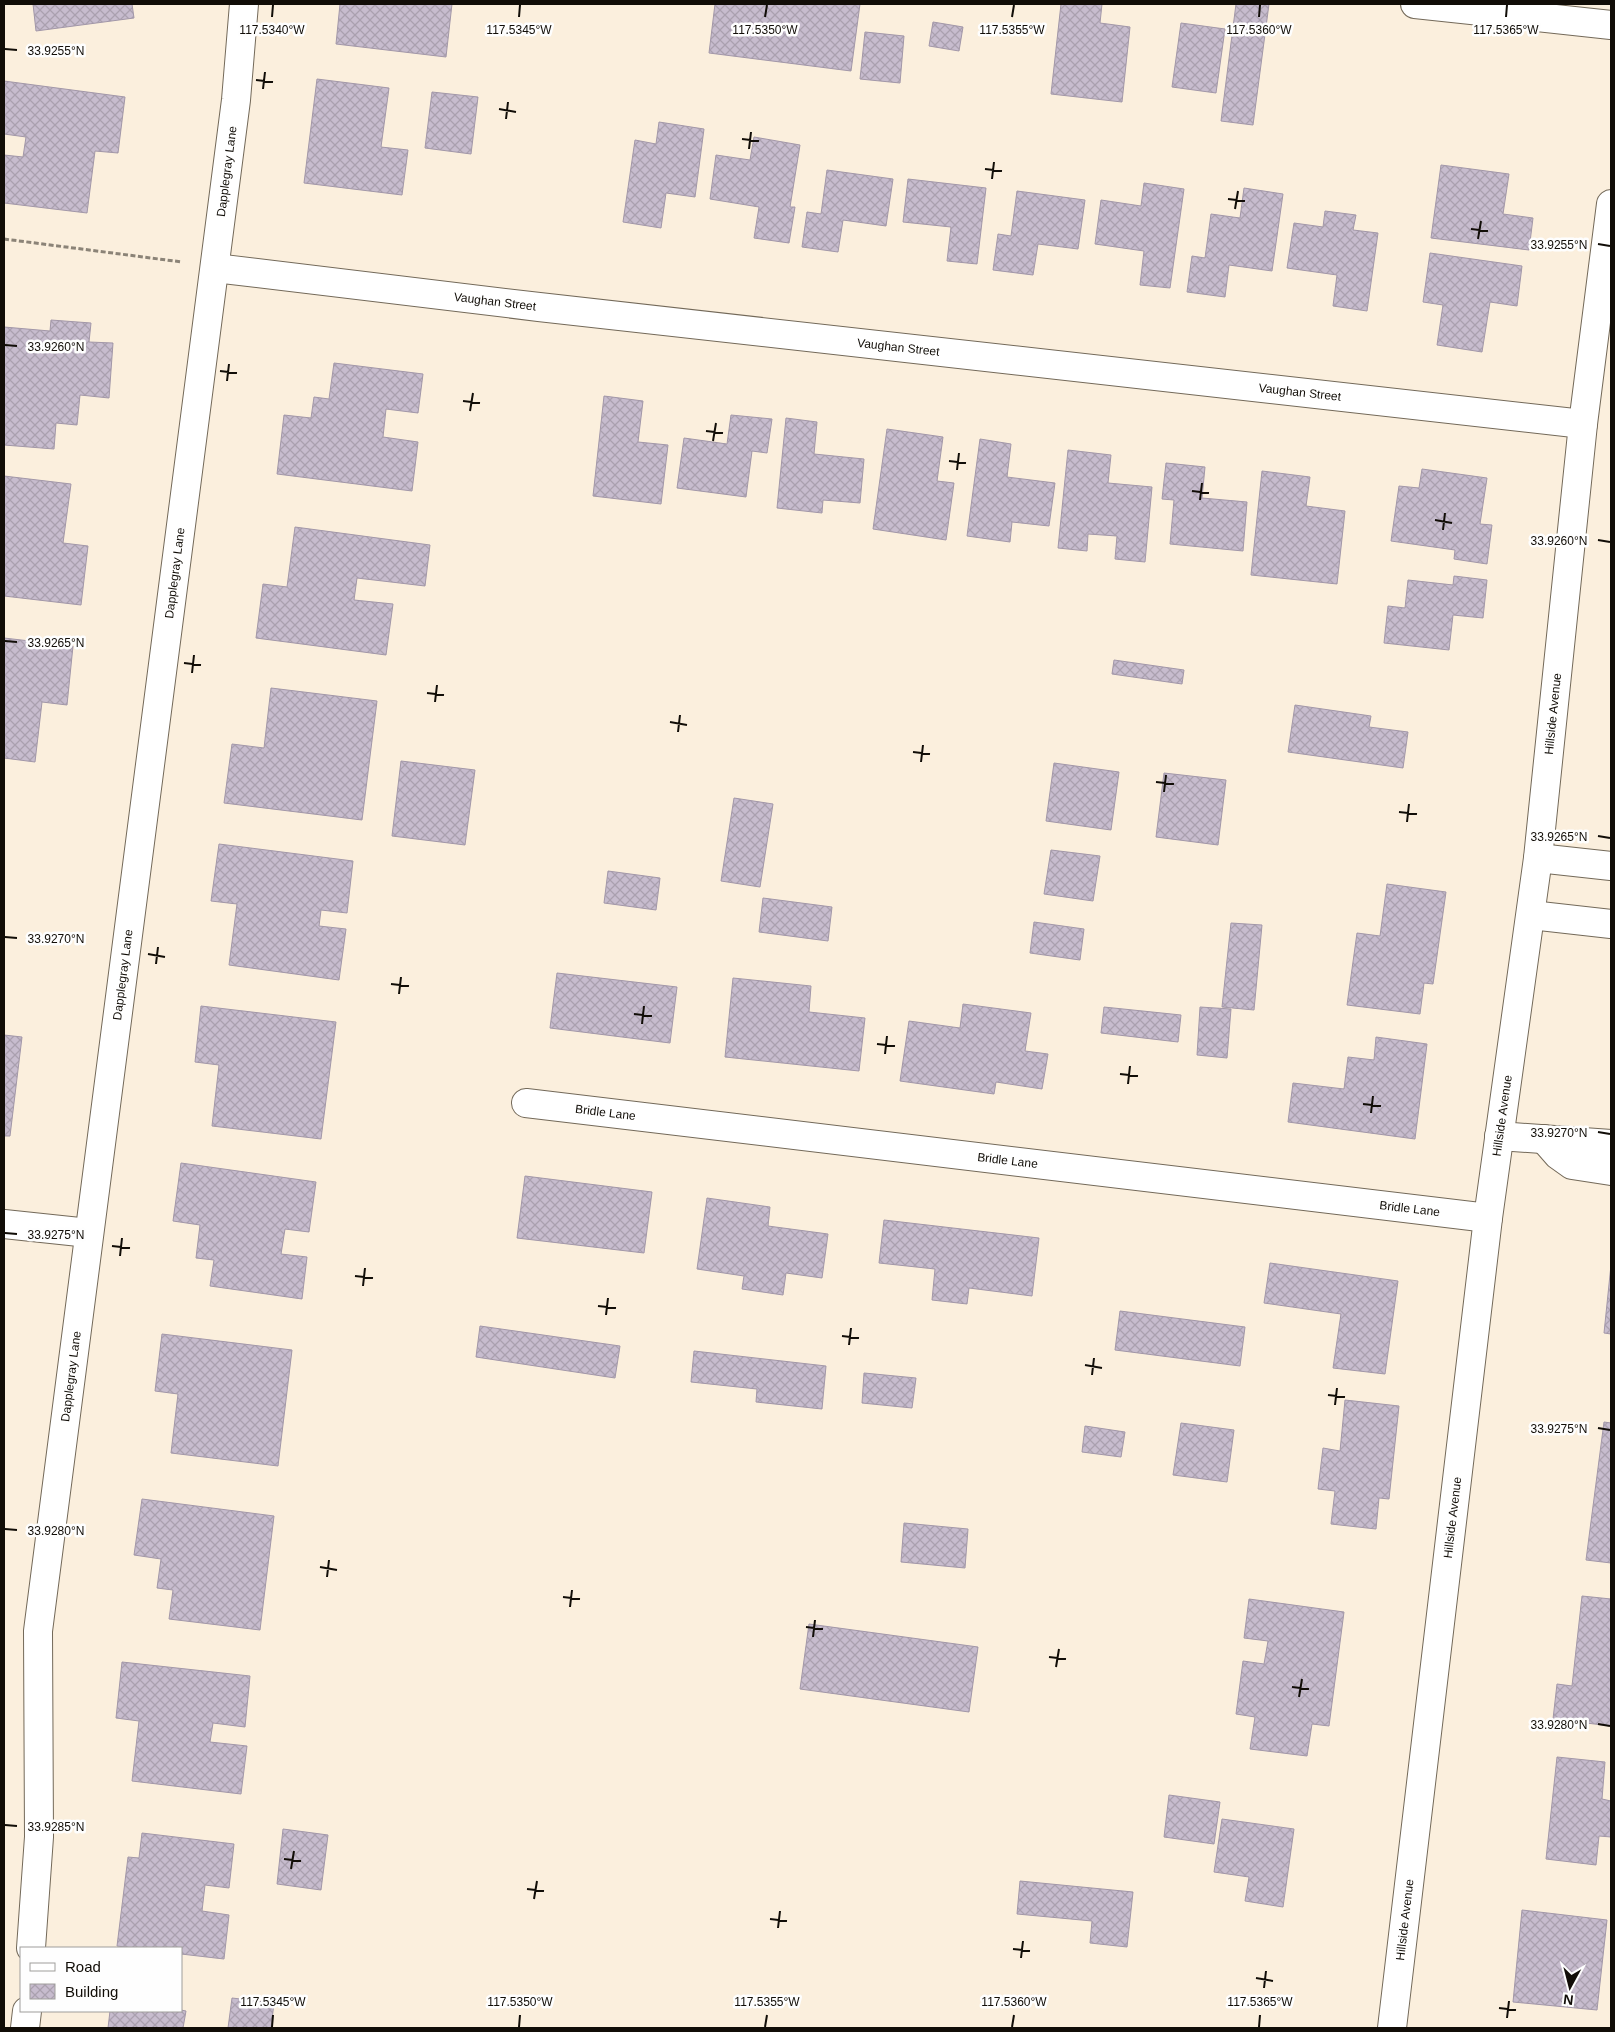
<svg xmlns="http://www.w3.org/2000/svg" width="1615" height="2032" viewBox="0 0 1615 2032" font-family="Helvetica,sans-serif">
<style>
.building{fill:url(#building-cross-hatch);stroke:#a297a8}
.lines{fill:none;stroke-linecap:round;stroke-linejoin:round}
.minor-casing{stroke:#736959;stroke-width:30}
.path{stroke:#8b8377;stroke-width:3;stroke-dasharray:5 2.5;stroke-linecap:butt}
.minor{stroke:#fff;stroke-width:28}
.ticks{fill:none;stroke:#110d07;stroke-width:2}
.labels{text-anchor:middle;stroke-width:5;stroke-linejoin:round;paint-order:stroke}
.street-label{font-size:12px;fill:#110d07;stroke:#fefefe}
.ticks-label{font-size:12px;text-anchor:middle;fill:#110d07;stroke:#fefefe;stroke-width:5;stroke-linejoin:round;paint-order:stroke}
</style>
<defs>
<pattern id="building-cross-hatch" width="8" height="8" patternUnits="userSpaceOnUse" patternTransform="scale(1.25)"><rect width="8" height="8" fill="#c7bcce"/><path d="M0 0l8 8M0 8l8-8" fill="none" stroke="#aaa0af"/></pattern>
</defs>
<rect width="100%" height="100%" fill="#fbefdd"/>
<!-- building -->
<path class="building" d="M33,4h99l2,14 -98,13z
M340,4h112l-6,53 -110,-13z
M715,4h145l-9,67 -142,-18z
M1061,4h41l-2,19 30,4 -8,75 -71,-8z
M1236,4h33l-16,121 -32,-4z
M933,22l30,5 -4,24 -30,-5z
M1181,23l44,6 -9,64 -44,-6z
M865,32l39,4 -4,47 -40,-4z
M317,79l72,9 -8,59 27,3 -6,45 -98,-12z
M4,81l121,16 -7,56 -23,-2 -8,62 -83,-10v-48l19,2 3,-20 -22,-3z
M432,92l46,5 -7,57 -46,-6z
M659,122l45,7 -9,68 -29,-4 -5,35 -38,-6 12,-82 21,4z
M754,137l46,8 -10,62h5l-6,36 -35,-5 5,-31 -49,-8 6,-44 34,5z
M1441,165l68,9 -6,40 30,4 -4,32 -98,-12z
M827,170l66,9 -7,47 -43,-6 -5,32 -36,-5 5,-35 14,2z
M908,179l78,9 -9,76 -30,-3 4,-34 -48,-5z
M1144,183l40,6 -14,99 -30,-3 4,-34 -49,-7 6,-44 40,6z
M1244,188l39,6 -11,77 -43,-6 -4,32 -38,-5 5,-36 13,2 6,-44 29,4z
M1017,191l68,9 -7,49 -40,-5 -5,31 -40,-5 5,-36 13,2z
M1325,211l31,4 -3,15 25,3 -11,78 -34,-5 4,-31 -50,-7 7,-45 29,4z
M1430,253l92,13 -5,40 -27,-4 -8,50 -45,-7 6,-40 -20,-3z
M51,320l40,3 -2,19 24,1 -4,55 -29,-3 -3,30 -21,-2 -2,26 -50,-4v-118l46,4z
M334,363l89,11 -5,39 -32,-4 -3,28 35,5 -6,49 -135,-17 7,-59 27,3 3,-21 15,2z
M604,396l39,5 -5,41 30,3 -7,59 -68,-8z
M731,415l41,4 -5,34 -15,-2 -6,46 -69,-9 7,-50 43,6z
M786,418l31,4 -3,32 50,5 -4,44 -37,-3 -1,13 -45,-5z
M887,429l56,8 -6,44 17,2 -8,57 -73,-11z
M980,439l31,5 -4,33 48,6 -6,43 -37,-4 -2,20 -43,-6z
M1068,450l43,5 -3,28 44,4 -7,75 -30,-3 2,-23 -29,-2 -1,17 -29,-3z
M1166,463l39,4 -3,31 45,4 -4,49 -73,-7 4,-44 -12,-1z
M1422,469l65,9 -7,46 12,1 -5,39 -33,-5 1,-9 -64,-9 8,-55 20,2z
M1262,471l48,6 -4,29 39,5 -8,73 -86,-9z
M4,476l67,8 -8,59 25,3 -7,59 -77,-9z
M295,527l135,18 -5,41 -68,-8 -3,22 39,4 -7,51 -130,-17 7,-54 24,3z
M1454,576l33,4 -4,38 -30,-3 -4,35 -65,-7 4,-37 17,2 3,-28 45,5z
M4,638l69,8 -6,59 -25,-3 -7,60 -31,-4z
M1114,660l70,10 -2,14 -70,-10z
M271,688l106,13 -15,119 -138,-17 8,-59 32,4z
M1295,705l76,11 -2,11 39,5 -5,36 -115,-16z
M401,761l74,9 -10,75 -73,-9z
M1054,763l65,9 -8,58 -65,-9z
M1164,773l62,7 -8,65 -62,-8z
M734,798l39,6 -13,83 -39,-6z
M219,844l134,17 -6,52 -26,-3 -2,16 27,3 -7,51 -110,-15 8,-61 -26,-3z
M1051,850l49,6 -7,45 -49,-7z
M608,871l52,7 -4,32 -52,-7z
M1387,884l59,8 -13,92 -9,-1 -4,31 -73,-9 10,-72 23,3z
M763,898l69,9 -4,34 -69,-9z
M1034,922l50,7 -4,31 -50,-7z
M1231,923l31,2 -8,85 -32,-3z
M557,973l120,14 -7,56 -120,-15z
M733,978l78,8 -2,26 56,6 -6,53 -134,-14z
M963,1004l68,9 -6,38 23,3 -6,35 -46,-7 -2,12 -94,-13 9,-60 51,7z
M201,1006l135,16 -15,117 -109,-13 7,-61 -24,-3z
M1104,1007l77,8 -3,27 -77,-9z
M1200,1007l31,2 -4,49 -30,-3z
M4,1035l18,2 -12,99h-6z
M1376,1037l51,7 -12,95 -127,-17 5,-39 51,6 4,-32 26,3z
M181,1163l135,19 -7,50 -24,-3 -4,25 26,3 -5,42 -92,-13 4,-26 -18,-2 4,-33 -27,-4z
M525,1176l127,16 -8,61 -127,-15z
M707,1198l63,9 -2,19 60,8 -6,44 -36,-5 -3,22 -41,-6 2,-13 -47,-7z
M884,1220l155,18 -7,58 -63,-8 -2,16 -35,-4 3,-31 -56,-6z
M1270,1263l128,18 -13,93 -52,-6 8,-54 -77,-11z
M1611,1265v69l-7,-1z
M1120,1311l125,16 -5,39 -125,-16z
M480,1326l140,20 -5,32 -139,-21z
M162,1334l130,16 -14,116 -107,-13 7,-59 -23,-3z
M694,1351l132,15 -4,43 -66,-7 1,-13 -66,-7z
M864,1373l52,5 -4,30 -50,-5z
M1345,1400l54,6 -10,93 -10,-1 -3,31 -45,-5 4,-33 -17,-2 5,-41 17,3z
M1604,1422l7,1v140l-25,-3z
M1181,1423l53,7 -7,52 -54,-7z
M1085,1426l40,6 -4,25 -39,-5z
M142,1499l132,17 -14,114 -91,-11 4,-29 -16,-2 4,-29 -27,-4z
M904,1523l64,6 -3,39 -64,-6z
M1582,1596l29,3v127l-58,-7 4,-35 15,2z
M1249,1599l95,13 -15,114 -17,-2 -5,32 -57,-7 5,-32 -19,-3 7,-53 21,3 4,-23 -24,-3z
M809,1624l169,23 -9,65 -169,-23z
M122,1662l128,14 -5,51 -32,-4 -3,19 37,4 -6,48 -109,-13 7,-60 -23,-3z
M1557,1757l48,5 -3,37 9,2v36l-12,-1 -3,29 -50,-6z
M1169,1795l51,7 -6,42 -50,-7z
M1222,1819l72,10 -11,78 -38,-6 4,-24 -35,-5z
M283,1829l45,6 -7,55 -44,-6z
M142,1833l92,11 -5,44 -24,-3 -3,26 27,4 -5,44 -43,-5v-6h-48l-16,-2 11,-89 11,1z
M1020,1881l113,11 -6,55 -37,-4 2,-22 -75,-7z
M1522,1910l85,10 -10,90 -84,-8z
M232,1998l42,5 -3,25h-43z
M110,2011l71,-1 5,1 -3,17h-75z"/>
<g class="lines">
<defs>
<g id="minor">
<path d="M1415,4l196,21"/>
<path id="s1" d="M215,268l324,39 1044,117"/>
<path d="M1538,858l73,8"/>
<path d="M1531,915l80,9"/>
<path id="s2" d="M526,1103l962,115"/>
<path d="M1499,1136l112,8"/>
<path d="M1544,1139l14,16 14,10 39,6"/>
<path d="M4,1224l85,9"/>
<path id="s3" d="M31,1948l8,-111 -1,-206 198,-1531 8,-96"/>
<path d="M25,2028l2,-17"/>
<path id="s4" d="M1392,2028l96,-810 50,-360 45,-434 28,-220"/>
</g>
</defs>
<!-- minor casing -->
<use href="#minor" class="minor-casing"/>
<!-- path -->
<path class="path" d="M4,239l178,23"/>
<!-- minor -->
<use href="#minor" class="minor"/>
</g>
<!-- ticks -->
<path class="ticks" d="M272,17l1,-12M519,17l1,-12M765,17l2,-12M1012,17l2,-12M1259,17l1,-12M1506,17l1,-12M5,49l12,1M256,80l17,2M263,89l2,-17M499,109l17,3M506,119l2,-17M742,139l17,2M749,149l2,-17M985,169l17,2M992,179l2,-17M1228,199l17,2M1235,209l3,-18M1471,229l17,2M1478,239l3,-18M1598,244l12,2M5,345l12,1M220,371l17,2M227,381l2,-17M463,401l17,2M470,411l3,-18M706,431l17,2M713,441l3,-18M949,461l17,2M957,470l2,-17M1192,491l17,2M1200,500l2,-17M1435,520l17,3M1443,530l2,-17M1598,540l12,2M5,641l12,1M184,663l17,2M192,673l2,-18M427,693l17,2M435,702l2,-17M670,722l17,3M678,732l2,-17M913,752l17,2M921,762l2,-17M1156,782l18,2M1164,792l2,-17M1399,812l18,2M1407,822l2,-18M1598,836l12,2M5,937l12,1M148,954l17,3M156,964l2,-17M391,984l18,2M399,994l2,-17M634,1014l18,2M642,1024l2,-18M877,1044l18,2M885,1054l2,-18M1120,1074l18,2M1128,1084l2,-18M1363,1104l18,2M1371,1113l2,-17M1598,1132l12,2M5,1233l12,1M112,1246l18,2M120,1256l2,-18M355,1276l18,2M363,1286l2,-18M598,1306l18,2M606,1315l2,-17M842,1336l17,2M849,1345l2,-17M1085,1365l17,3M1092,1375l2,-17M1328,1395l17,2M1335,1405l2,-17M1598,1428l12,2M5,1529l12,1M320,1567l17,3M327,1577l2,-17M563,1597l17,2M570,1607l2,-17M806,1627l17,2M813,1637l2,-17M1049,1657l17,2M1056,1667l3,-18M1292,1687l17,2M1299,1697l3,-18M1598,1724l12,2M5,1825l12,1M284,1859l17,2M291,1869l3,-18M527,1889l17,2M534,1899l3,-18M770,1919l17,2M778,1928l2,-17M1013,1949l17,2M1021,1958l2,-17M1256,1978l17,3M1264,1988l2,-17M1499,2008l17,2M1507,2018l2,-17M272,2027l1,-12M519,2027l1,-12M765,2027l2,-12M1012,2027l2,-12M1259,2027l1,-12"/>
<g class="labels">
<!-- street labels -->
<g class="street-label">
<text dy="4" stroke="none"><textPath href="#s3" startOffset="1789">Dapplegray Lane</textPath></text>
<text dy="4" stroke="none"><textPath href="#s1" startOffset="282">Vaughan Street</textPath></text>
<text dy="4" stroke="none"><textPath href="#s1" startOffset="688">Vaughan Street</textPath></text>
<text dy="4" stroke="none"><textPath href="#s1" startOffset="1092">Vaughan Street</textPath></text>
<text dy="4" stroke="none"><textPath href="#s3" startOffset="1384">Dapplegray Lane</textPath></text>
<text dy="4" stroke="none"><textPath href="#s4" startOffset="1324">Hillside Avenue</textPath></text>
<text dy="4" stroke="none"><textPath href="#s3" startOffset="979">Dapplegray Lane</textPath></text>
<text dy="4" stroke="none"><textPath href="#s2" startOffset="80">Bridle Lane</textPath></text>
<text dy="4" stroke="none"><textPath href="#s4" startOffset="919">Hillside Avenue</textPath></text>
<text dy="4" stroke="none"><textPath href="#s2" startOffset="485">Bridle Lane</textPath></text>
<text dy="4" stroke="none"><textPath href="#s2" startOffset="890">Bridle Lane</textPath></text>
<text dy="4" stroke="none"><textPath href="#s3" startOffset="574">Dapplegray Lane</textPath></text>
<text dy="4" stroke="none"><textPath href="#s4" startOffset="514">Hillside Avenue</textPath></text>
<text dy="4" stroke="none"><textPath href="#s4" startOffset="109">Hillside Avenue</textPath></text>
</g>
</g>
<g class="ticks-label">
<text x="272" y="34">117.5340°W</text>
<text x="519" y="34">117.5345°W</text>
<text x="765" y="34">117.5350°W</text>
<text x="1012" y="34">117.5355°W</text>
<text x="1259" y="34">117.5360°W</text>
<text x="1506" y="34">117.5365°W</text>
<text x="56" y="55">33.9255°N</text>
<text x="1559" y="249">33.9255°N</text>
<text x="56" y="351">33.9260°N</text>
<text x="1559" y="545">33.9260°N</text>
<text x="56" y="647">33.9265°N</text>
<text x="1559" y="841">33.9265°N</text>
<text x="56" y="943">33.9270°N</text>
<text x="1559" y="1137">33.9270°N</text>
<text x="56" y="1239">33.9275°N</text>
<text x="1559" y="1433">33.9275°N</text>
<text x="56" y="1535">33.9280°N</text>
<text x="1559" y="1729">33.9280°N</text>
<text x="56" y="1831">33.9285°N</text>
<text x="273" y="2006">117.5345°W</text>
<text x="520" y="2006">117.5350°W</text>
<text x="767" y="2006">117.5355°W</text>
<text x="1014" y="2006">117.5360°W</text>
<text x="1260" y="2006">117.5365°W</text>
</g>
<!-- border -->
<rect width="1615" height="2032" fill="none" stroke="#110d07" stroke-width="10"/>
<!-- legend -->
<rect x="20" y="1947" width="162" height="65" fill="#fefefe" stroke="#9f9e9b"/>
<rect x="30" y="1963" width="25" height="8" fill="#ffffff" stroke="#9f9e9b"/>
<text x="65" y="1972" font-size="15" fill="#110d07">Road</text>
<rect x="30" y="1984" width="25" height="15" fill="url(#building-cross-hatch)" stroke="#9f9e9b"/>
<text x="65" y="1997" font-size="15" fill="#110d07">Building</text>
<!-- north arrow -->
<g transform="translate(1570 1987) rotate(187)" stroke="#fefefe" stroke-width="4" paint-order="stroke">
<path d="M0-4L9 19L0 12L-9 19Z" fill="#110d07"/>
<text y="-8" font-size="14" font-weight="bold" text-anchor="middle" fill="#110d07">N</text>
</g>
</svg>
